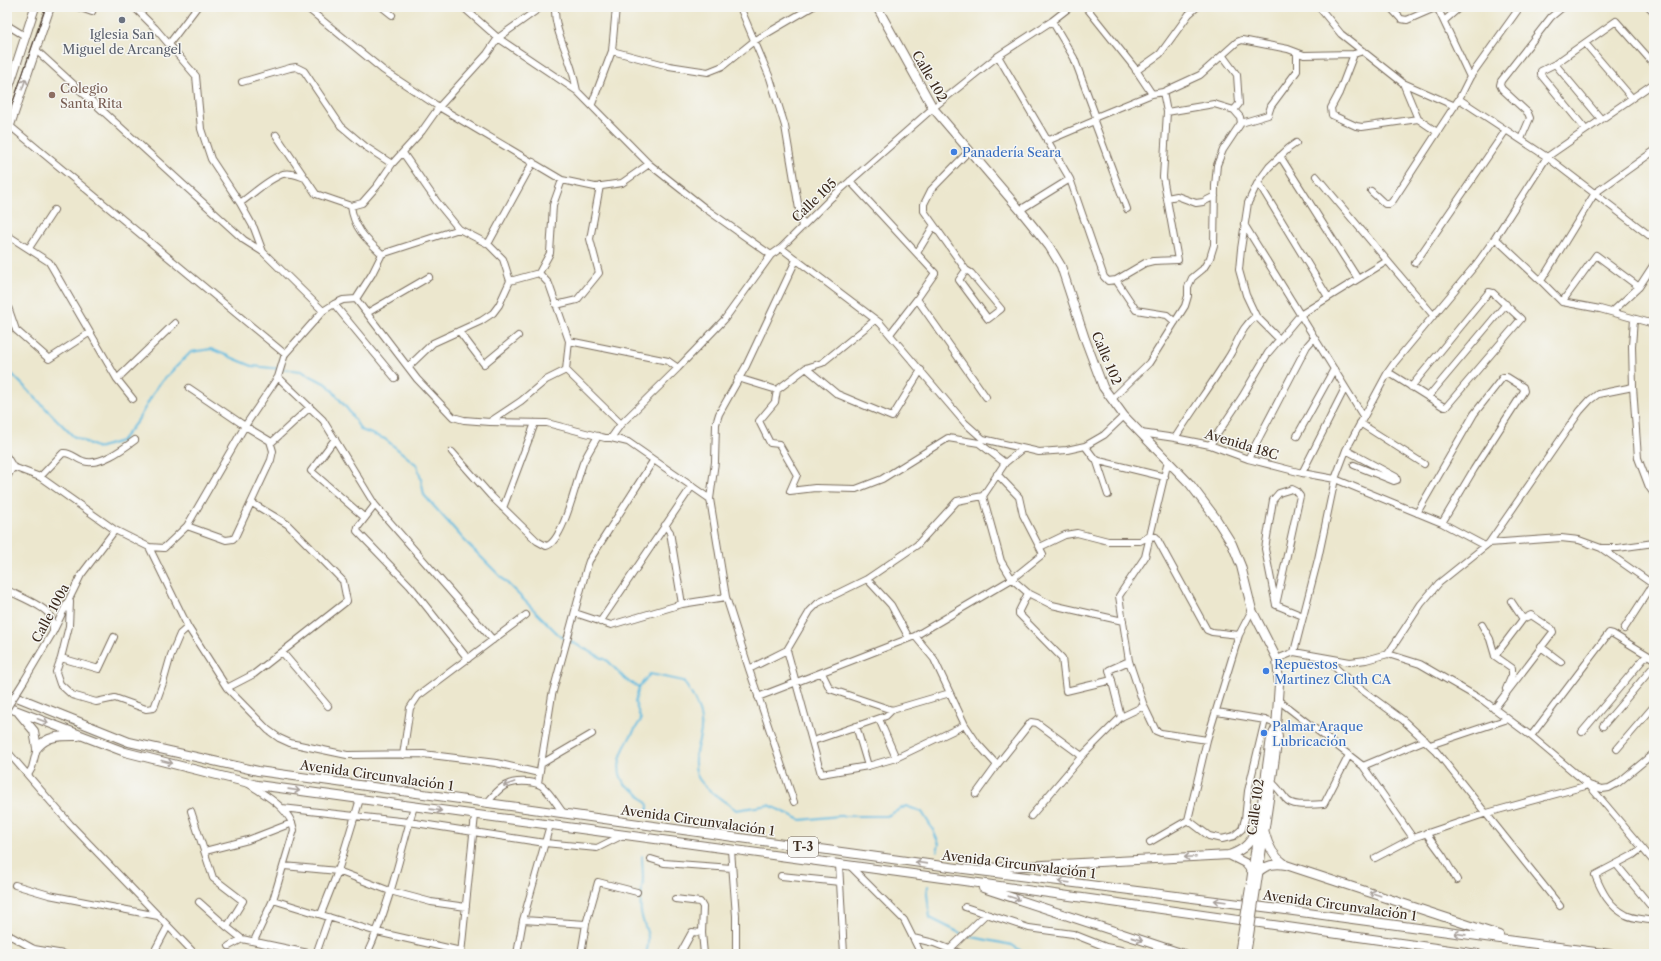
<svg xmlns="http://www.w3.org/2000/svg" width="1661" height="961" viewBox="0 0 1661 961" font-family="'Libre Caslon Text',serif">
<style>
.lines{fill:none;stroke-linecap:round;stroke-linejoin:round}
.stream{stroke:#63bbe0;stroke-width:2}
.minor-casing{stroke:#796c5c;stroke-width:8}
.major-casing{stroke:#796c5c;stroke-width:10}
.minor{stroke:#fff;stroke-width:6}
.major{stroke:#fff;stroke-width:8}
.tram{stroke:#3b2a1e;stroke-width:1}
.minor-bridge-casing{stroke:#796c5c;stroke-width:8;stroke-linecap:butt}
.major-bridge-casing{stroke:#796c5c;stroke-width:10;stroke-linecap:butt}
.minor-bridge{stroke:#fff;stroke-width:6}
.major-bridge{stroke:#fff;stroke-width:8}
.oneway{stroke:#a79f9a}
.worship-dot{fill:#6b7280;stroke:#f6f6f2;stroke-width:1.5}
.education-dot{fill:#8d6e63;stroke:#f6f6f2;stroke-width:1.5}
.shop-dot{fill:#3f7fe0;stroke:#f6f6f2;stroke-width:1.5}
.labels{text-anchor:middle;stroke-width:3;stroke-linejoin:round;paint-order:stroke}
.shield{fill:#f6f6f2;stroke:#73675e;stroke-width:1}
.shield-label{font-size:12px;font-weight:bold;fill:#3b2a1e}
.worship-label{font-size:13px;fill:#5b616d;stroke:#f6f6f2}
.street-label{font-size:13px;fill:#3b2a1e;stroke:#f6f6f2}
.education-label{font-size:13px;fill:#785e54;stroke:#f6f6f2;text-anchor:start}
.shop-label{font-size:13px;fill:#366cbe;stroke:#f6f6f2;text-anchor:start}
</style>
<rect width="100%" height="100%" fill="#f6f6f2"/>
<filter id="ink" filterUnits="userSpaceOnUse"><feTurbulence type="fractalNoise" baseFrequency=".025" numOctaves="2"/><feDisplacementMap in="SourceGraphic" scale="8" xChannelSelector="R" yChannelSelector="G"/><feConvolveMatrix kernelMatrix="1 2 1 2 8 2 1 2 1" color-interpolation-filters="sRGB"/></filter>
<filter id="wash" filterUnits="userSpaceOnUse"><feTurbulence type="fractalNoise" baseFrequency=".012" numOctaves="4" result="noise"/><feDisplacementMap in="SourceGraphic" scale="16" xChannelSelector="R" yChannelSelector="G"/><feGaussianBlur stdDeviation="0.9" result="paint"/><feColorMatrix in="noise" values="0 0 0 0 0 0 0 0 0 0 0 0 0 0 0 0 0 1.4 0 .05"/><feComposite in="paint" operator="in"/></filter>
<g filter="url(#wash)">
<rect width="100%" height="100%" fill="#ece7ce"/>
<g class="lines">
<!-- stream -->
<path class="stream" d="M7,369l66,67 25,12 23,-7 17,-21 20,-35 33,-33 20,-3 41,17 49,5 27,14 21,26 12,19 24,9 32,26 4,14 3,16 41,46 95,95 48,25 18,19 13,7 11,-13 33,7c11,15 22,35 17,55 -3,13 -8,25 -3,39 4,12 29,27 39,35l33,-5 32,15 38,-4h48l19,-10 16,6 10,16 7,16 -2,8
M639,687l-4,15 6,18c-11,17 -32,44 -16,64 3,3 7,5 10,7 5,4 9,9 13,14v9
M642,856c0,7 1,14 1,21 0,12 -4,23 -2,35 3,19 11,20 5,42
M928,886l-1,8 3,24 30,15
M967,936l45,9 14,9"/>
</g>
</g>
<g filter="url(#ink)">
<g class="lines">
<defs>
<path id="minor" d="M78,7l14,5 2,-5
M134,7l21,21 41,48 5,53 10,30 29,44 14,25 9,24
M306,7l77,63 56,37 123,73 33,7 27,-4 27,-19
M382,7l10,8
M463,7l35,31 79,53 72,73 57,45 65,46
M555,7c-1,20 9,38 15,57 3,8 5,18 7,27
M740,7l30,71 15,48 17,101
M1086,7l48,60 18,27
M1319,7l22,27 62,49 52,23
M1390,7l11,12 6,1 30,-13
M1437,7l33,70
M1649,7l5,5
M1052,21l22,37 22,59 -2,4 33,88
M1444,21l16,-14
M7,25l18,11
M1585,43l47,55
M169,44l28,-37
M36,50l208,190 19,12 60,59
M612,51l57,15 39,6 15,-6 31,-25 58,-34
M1354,54l-15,39 -8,15 1,7 24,11 6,1 56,-8 19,13
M998,56l72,123 34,98 4,4 8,-1 20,30 31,5 8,7
M1555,64l46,55
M1136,71l24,-17 29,-40 8,-7
M242,82l48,-14 6,-1 8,4 37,55 25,21 26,17
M1403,83l15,36
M1163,92l4,20 47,-8 20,6 5,-6 -2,-29 -14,-19
M1459,99l88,58 107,82
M592,104l20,-53 4,-44
M1234,110l6,7 1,6
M1096,117l56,-23 11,-2 37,-17 37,-33 5,-2 46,9 16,6 50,-1 9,-3
M10,126l275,228
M1586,130l-45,-55v-4l14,-7 61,-43 38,43
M276,135l40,59 35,12 11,-3 15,-17 15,-22 30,-33 17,-24 48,-53 11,-16 43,-31
M1521,139l9,-21 -2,-5 -26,-24 -2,-4 1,-4 50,-64 12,-10
M1047,141l47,-20
M403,153l34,49 22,27 29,15 15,15 7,22 -11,24 -6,8 -12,8 -48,22 -25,24
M1280,156l78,123
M1316,176l117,139
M850,181l85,92 -18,26 69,98
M1258,182l70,115
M1371,191l14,13h4l3,-2 67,-103 11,-22 50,-70
M1167,198l10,-2 19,7 7,-1 12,-6
M240,203c13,-9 28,-24 43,-29 8,-2 16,2 22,4
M351,206c3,23 15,33 31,48l77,-25
M1020,210l50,-31
M1244,224l119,192
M934,225l32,45 5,3 30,36 -13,10 -29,-39 7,-10
M7,235l42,27 68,117 16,20
M1495,238l46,43 21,21 38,7 54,15
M488,244l45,-82
M29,248l25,-38
M781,248l99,75 85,100 18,16 56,13 28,-2 18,-4 19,-11 20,-19
M917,253l17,-28 -10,-14v-7l7,-14 38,-39
M1415,263l91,-133
M539,273l10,11 20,57 -3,29
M1116,280l29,-17 8,-2 25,-1 -15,-83 4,-65
M510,281l29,-8 11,-20 3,-48 9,-25
M1541,281l54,-88 59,-42
M356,299l61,80 36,38 11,3 26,2 57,1 58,15h6l10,-14 57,-56 46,-48 47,-65 10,-7 50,-50 102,-90 65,-52 54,-35 18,-14
M1562,302l34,-47 43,32
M7,304l9,26 33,29 40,-26
M334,304l61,74
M556,305l21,-5 22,-27 -9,-34 10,-53
M1612,312l27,-25 15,-23
M367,313l62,-36
M1634,319l-2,27 1,41 5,71 11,29 5,7
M875,320l-53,43 -16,5 -29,22 -2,12 -16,19 11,22 9,1 18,31 -7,16 25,-3 41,1 26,-10 66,-41 31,5 26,20
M459,331l25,33 34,-28
M890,334l27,-35
M1279,339l-23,-23 -10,-21 -7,-25 2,-21 7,-46 10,-21 11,-15 20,-19 7,-5
M569,341l99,20 10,7
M806,368l31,26 55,23 29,-47
M1388,372l56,35h2l75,-88 -28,-26 -4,-1 -78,95
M278,377l45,43 52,85 118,135
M738,378l39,12
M117,379l58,-56
M1428,397l78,-93
M1112,399l37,-36 36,-57 3,-10v-9l4,-9 11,-9 7,-11 4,-13 1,-59 2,-21 6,-15 18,-27 27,-8 3,-9 26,-35v-18
M491,421l30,-20 25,-21 20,-10 55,54
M1360,423l64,41
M1141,433l34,5 35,7 38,14 54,14 33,6 107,44 43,23
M1297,436l37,-67
M611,438l17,4 82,57
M1175,438c17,-27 36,-53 53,-80 10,-15 13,-31 28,-42
M335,439l-24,32 54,47
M271,443l39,-36
M1210,445l32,-48 26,-44 32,-38 87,-54
M1085,446l9,12 5,3 66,16
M1022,449l-17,14 -22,33 18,65 11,18 16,14 24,12 71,16
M1346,450l50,27 1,3 -3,1 -40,-16
M452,452l39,44 46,45 9,5c17,-3 31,-67 37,-83 4,-9 10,-18 15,-27
M7,457l6,10 -6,10
M1096,459l12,36
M1248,459l59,-113 7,-8
M1168,461l-18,75 6,1 51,93 5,2 27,3
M13,467l27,10 75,53 34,17 15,1 23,-22 58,-100 33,-49 7,-23 38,-43 11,-7 9,-4 13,-1 16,-25 10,-20
M1302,473l43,-85
M40,477l23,-24c8,-1 13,6 20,8 16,6 40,-12 52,-21
M1292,489l4,2 4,5 -24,109 -11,-56 8,-49 6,-7z
M375,505l-17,22 -1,4 53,55 58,73
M503,508l32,-85
M1417,513l57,-99 29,-37h4l16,10 1,4 -50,78 -32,54
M665,525l5,7 12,72
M187,526l39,14 7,-1 2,-2 36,-77 2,-9 -3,-10 -25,-15 -56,-38
M1150,536l-5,21 -26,39 10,65 15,45 12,25 5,2 46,7
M1489,543l91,-132 10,-11 8,-6 35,-7
M149,547l39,80 39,61 41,42 11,8 11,5 57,12 76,-1 73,9 43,10
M1040,547l25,-12 12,-2 31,8h32l10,-5
M1601,548h17l36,-5
M867,579l24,26 18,33
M7,590c11,6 33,14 41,23 4,5 5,12 5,18
M1028,593l-9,18v3l43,44 4,33 46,-11
M70,602l-1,24 -8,32 38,11 15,-32
M1276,605l27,11
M575,613l36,12 71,-21 44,-7
M600,622l92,-136
M1482,625l8,14 5,17 17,12v7l-6,14
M1624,629l29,-45
M915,636l19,23 31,66 12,18 20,22
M1541,647l20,15
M787,650l34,124 47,-8 28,-8 69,-33
M282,652l46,54
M1294,652l24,-93 17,-80 11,-29 42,-78 7,-10 83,-100 17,-24 52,-81 107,-74
M1388,654l33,-50 18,-21 50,-40 72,-5 18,2 22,8 53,37
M1495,656l28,-37 -12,-18
M61,658l-5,14 4,12 12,11 24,7 19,-4 31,11 8,-1 9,-25 8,-28 9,-21 8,-7
M1277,659l17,-7 56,10 16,-2 22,-6 32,10 64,37 47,35 58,49 13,4 7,-1 9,-5 36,-30
M1326,659l24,22 53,39 33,31 124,155
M749,669l38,-19 23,-39 8,-8 49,-24 50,-34 40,-44 26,-5
M822,673l8,16 62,21 58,-17
M24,681l29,-49 28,-57 34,-45
M227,688l27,-14 93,-73 -4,-20 -39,-40 -17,-17 -35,-21
M758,697l157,-61 97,-57 31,-25 -20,-39 -4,-18 -22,-23
M1278,700l85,66 50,72 74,-25 102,-28 65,77
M1494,709l59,-77 -1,-3 -21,-14 -8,4
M1217,712l48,8 11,4
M1121,717l-12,-47 20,-9
M879,719l17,39
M856,726l12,40
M1603,726l51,-60
M1582,732l64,-76
M1531,736l78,-103 4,1 41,25
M813,741l73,-25 6,-6
M1430,745l78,-26
M1617,749l37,-43
M7,751l63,73 125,130
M403,755l7,-47 8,-12 108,-81
M541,764l51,-30
M1363,766l62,-26
M28,775l4,-7 5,-20
M1271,782c7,5 10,11 15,17 7,9 27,5 38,5l25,-49
M538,783l14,-88 35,-128 2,-6 64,-100
M249,784c17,12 41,24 45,46l-21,70 -19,41
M976,794l21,-29 34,-43 6,1 45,33
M794,802l-45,-133 -23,-72 -16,-98 5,-37 1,-38 3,-10 27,-48 50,-106
M487,803c13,-16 20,-23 42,-21 5,1 10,1 14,5 8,7 14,18 21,27
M282,808l127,14 136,21 52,5 26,-13
M191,811l22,67 30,23 -16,26 -28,-25
M1031,816l51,-60 39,-39 23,-11
M1188,820l21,16 13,3 12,-3 8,-7 3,-10 3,-28 17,-71
M1426,833l17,23 14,24
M1150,842l38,-22 19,-80 32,-105 13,-25
M1642,848l-9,7 -38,20c7,17 14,31 31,40 7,4 20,4 28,6
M731,850l5,66v38
M205,851l43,-11 44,-17
M1375,858l38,-20
M651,859l13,4 68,5
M839,864l5,90
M1616,864l38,46
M284,866l54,5 52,20 41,11 35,5
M850,866l54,54 17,34
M781,876l59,6
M15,885l34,10 109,21
M675,899l25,3 3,5 -1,26 2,21
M273,900l104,32 84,19
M965,907l64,21 44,6 33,13 35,7
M321,914l17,-43 22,-72
M523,920l63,4
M227,927l15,12
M7,934l27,15 30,5
M913,938l21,5 28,11
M229,946l13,-7 71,15
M950,949l36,-35
M27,954l7,-5
M153,954l15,-28
M316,954l13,-37
M367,954c22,-47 33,-98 47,-148
M461,954l14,-139
M517,954l6,-34 27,-95
M581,954l5,-30 12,-42 39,10
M680,954l12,-22 10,1"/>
<path id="major" d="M877,7l56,101 87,102 29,36 12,20 24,73 18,48 21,29 66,68 25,33 17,27 9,22 11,44 25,49 2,25 -3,44 2,9 -22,152
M7,93l28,-86
M7,134l43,-127
M7,693l122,49 129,29 706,98 307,39 339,46
M7,707l118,45 132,33 707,96 514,73
M19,713l15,18 3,17
M37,748c11,-13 24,-12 41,-12
M1265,833c3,13 9,24 20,31
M1229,855l16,8 8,9
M986,868l243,-13c16,-5 23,-14 29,-29
M1251,881c9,-13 18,-19 35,-16l213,70
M1251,881l20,-143 5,-10
M983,888l201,66
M1239,954l2,-12
M1246,954l2,-12"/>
</defs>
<!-- minor casing -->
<use href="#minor" class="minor-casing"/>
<!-- major casing -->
<use href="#major" class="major-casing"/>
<!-- minor -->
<use href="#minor" class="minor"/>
<!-- major -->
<use href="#major" class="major"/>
<!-- tram -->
<path class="tram" d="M7,119l39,-112"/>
<defs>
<path id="minor-bridge" d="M7,708l17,-27"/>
<path id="major-bridge" d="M1241,942l9,-54
M1248,942l8,-53"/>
</defs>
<!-- minor-bridge casing -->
<use href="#minor-bridge" class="minor-bridge-casing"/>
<!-- major-bridge casing -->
<use href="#major-bridge" class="major-bridge-casing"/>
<!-- minor-bridge -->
<use href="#minor-bridge" class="minor-bridge"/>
<!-- major-bridge -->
<use href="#major-bridge" class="major-bridge"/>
</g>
<!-- one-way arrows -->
<defs><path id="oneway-shaft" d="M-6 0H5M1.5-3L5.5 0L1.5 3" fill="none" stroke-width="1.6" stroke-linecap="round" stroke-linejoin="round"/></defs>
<g class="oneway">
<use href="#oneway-shaft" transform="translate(24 84) rotate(-71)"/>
<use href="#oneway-shaft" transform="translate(43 721) rotate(21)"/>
<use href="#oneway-shaft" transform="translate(167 762) rotate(14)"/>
<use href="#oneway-shaft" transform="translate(509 784) rotate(160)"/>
<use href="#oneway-shaft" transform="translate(294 790) rotate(8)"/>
<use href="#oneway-shaft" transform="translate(436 810) rotate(8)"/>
<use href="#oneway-shaft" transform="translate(1190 857) rotate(177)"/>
<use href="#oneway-shaft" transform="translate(921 863) rotate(-172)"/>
<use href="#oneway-shaft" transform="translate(1064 882) rotate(-173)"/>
<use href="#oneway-shaft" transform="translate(1375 894) rotate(-162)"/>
<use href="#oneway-shaft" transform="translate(1014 898) rotate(18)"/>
<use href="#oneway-shaft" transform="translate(1220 901) rotate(-173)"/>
<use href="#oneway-shaft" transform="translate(1460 934) rotate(-172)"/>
<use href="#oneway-shaft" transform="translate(1137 939) rotate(18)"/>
</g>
</g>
<!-- markers -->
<circle class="worship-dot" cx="122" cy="20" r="4"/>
<circle class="education-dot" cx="52" cy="95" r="4"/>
<g class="shop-dot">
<circle cx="954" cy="152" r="4"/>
<circle cx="1266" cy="671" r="4"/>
<circle cx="1264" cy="733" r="4"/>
</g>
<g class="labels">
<!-- shield labels -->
<rect class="shield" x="788" y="837" width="30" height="20" rx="3"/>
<g class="shield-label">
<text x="803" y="851">T-3</text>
</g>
<!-- worship labels -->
<g class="worship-label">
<text x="122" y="39">Iglesia San<tspan x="122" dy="15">Miguel de Arcangel</tspan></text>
</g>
<!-- street labels -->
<g class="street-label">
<text transform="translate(930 76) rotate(60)" y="5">Calle 102</text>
<text transform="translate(814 200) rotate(-44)" y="5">Calle 105</text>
<text transform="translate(1107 358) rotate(67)" y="5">Calle 102</text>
<text transform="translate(1242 444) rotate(17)" y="5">Avenida 18C</text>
<text transform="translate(50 613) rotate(-62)" y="5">Calle 100a</text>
<text transform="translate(377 775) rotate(8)" y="5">Avenida Circunvalación 1</text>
<text transform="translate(1255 807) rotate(-82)" y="5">Calle 102</text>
<text transform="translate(698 820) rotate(8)" y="5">Avenida Circunvalación 1</text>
<text transform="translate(1019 864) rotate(7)" y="5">Avenida Circunvalación 1</text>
<text transform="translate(1340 905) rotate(8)" y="5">Avenida Circunvalación 1</text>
</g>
<!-- education labels -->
<g class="education-label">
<text x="60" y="93">Colegio<tspan x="60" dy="15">Santa Rita</tspan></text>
</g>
<!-- shop labels -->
<g class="shop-label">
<text x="962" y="157">Panadería Seara</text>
<text x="1274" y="669">Repuestos<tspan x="1274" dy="15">Martinez Cluth CA</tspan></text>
<text x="1272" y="731">Palmar Araque<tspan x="1272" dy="15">Lubricación</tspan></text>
</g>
</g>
<!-- margin -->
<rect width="1661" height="961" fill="none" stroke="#f6f6f2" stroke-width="24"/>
</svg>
